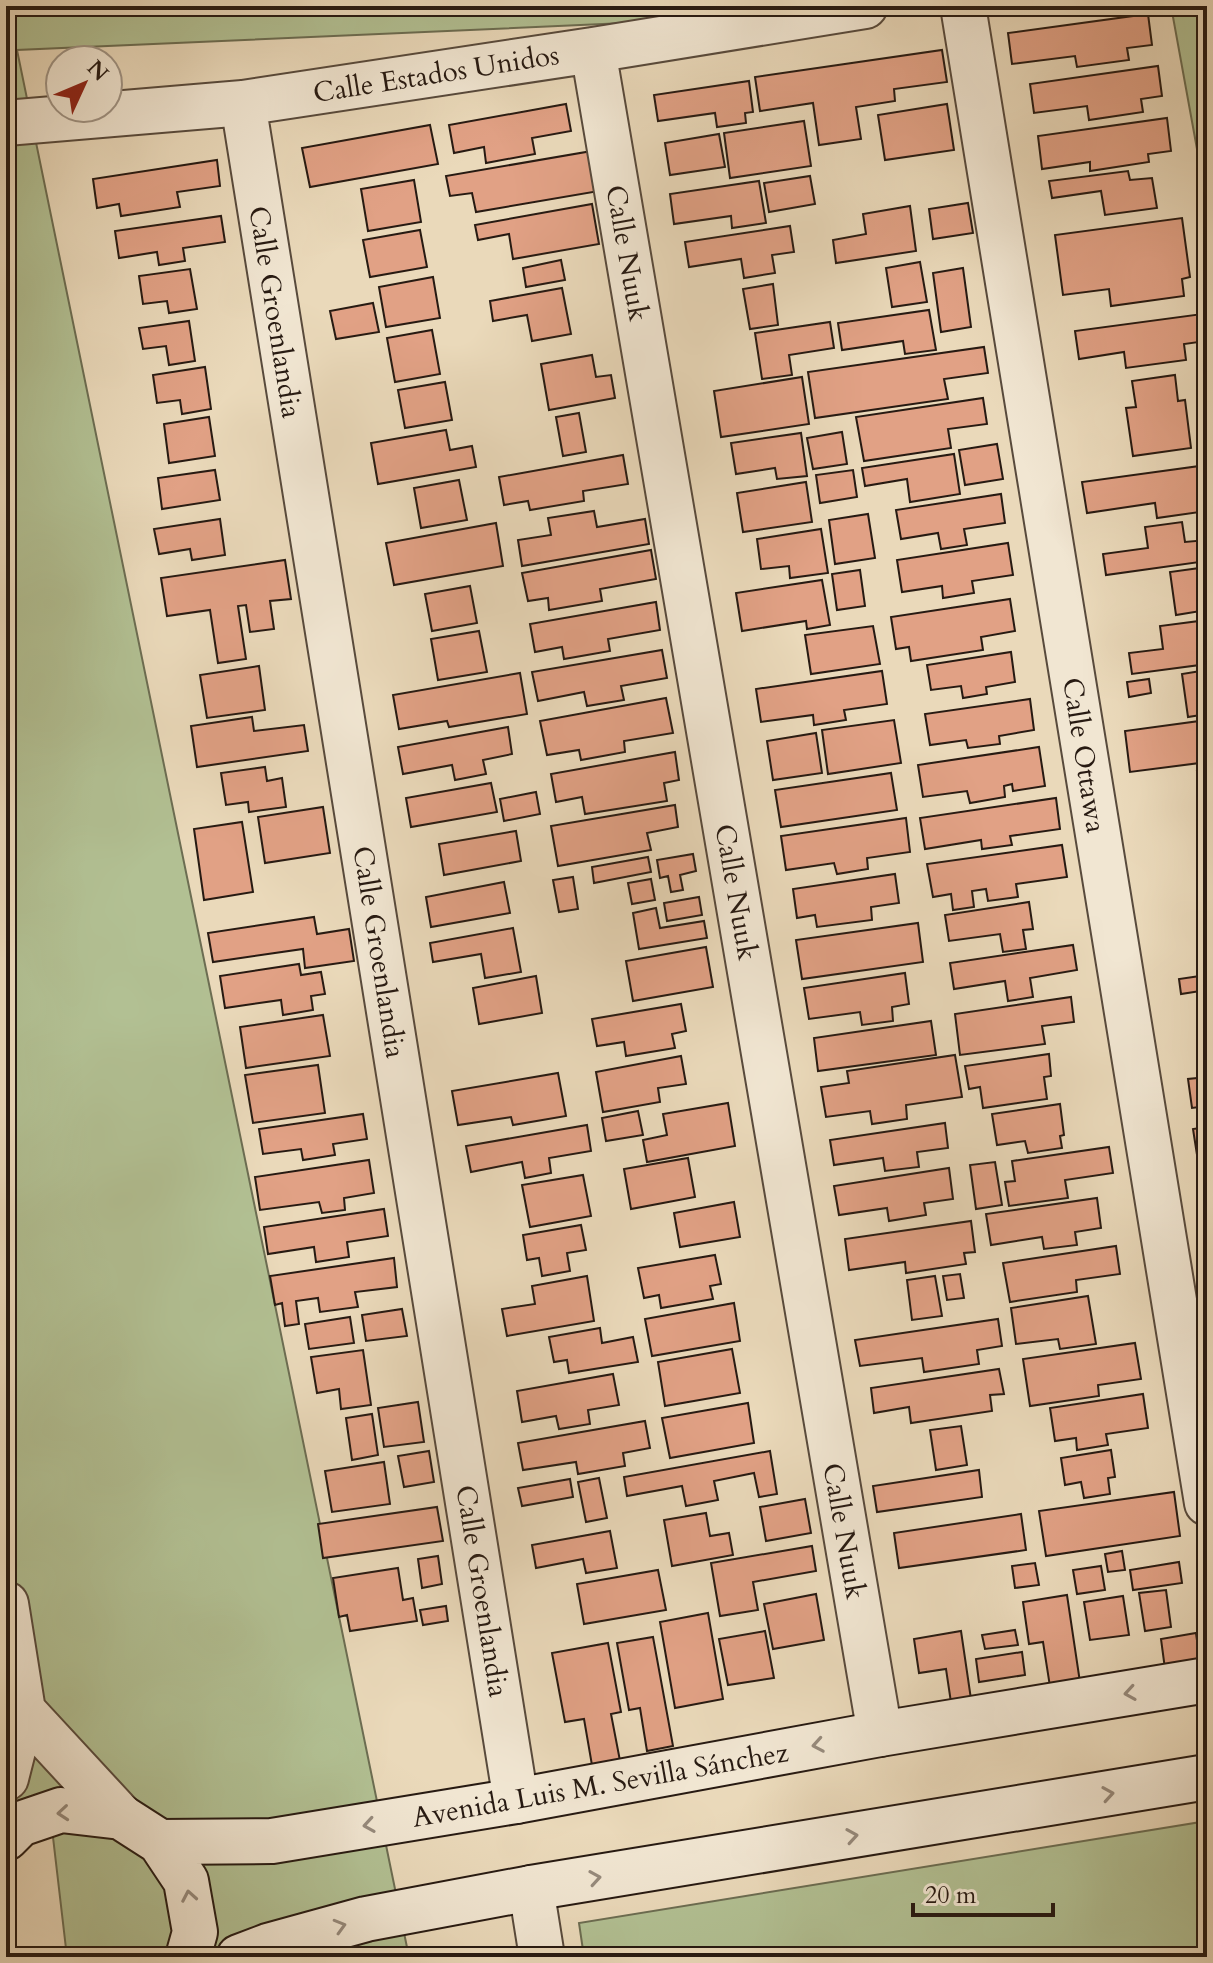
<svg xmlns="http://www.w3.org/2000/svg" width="1213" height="1963" viewBox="0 0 1213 1963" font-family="Cardo,serif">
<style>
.green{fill:#b2c093;stroke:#6c6d52;stroke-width:2}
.building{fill:#e1a185;stroke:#271a12;stroke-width:2}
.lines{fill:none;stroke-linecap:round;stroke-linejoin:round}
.street-casing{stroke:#584a3c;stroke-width:48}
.secondary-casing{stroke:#271a12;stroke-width:48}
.street{stroke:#f1e6d2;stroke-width:44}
.secondary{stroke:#f1e6d2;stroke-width:44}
.oneway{stroke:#968a7c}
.labels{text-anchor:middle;stroke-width:7;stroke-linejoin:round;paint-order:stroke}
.street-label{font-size:28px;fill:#271a12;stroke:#f1e6d2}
</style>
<rect width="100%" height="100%" fill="#ead9ba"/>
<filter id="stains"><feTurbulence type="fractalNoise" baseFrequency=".0025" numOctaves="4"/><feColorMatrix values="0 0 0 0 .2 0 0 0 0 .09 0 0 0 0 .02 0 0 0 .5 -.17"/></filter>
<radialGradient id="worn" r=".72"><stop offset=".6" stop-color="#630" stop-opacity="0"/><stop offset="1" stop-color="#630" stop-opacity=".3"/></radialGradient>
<!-- green -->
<path class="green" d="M6,6h1003l-992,44 392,1907h-342l-18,-154 -43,7z
M1171,6h36v198z
M1207,1821v136h-623l-5,-34z"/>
<!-- building -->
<path class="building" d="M1148,14l4,31 -25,3 2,12 -52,7 -2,-11 -63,8 -4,-31z
M942,50l5,32 -53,7 1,12 -39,6 5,32 -42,6 -6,-42 -53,8 -5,-34z
M1158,66l4,30 -21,3 2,13 -54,8 -2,-14 -53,7 -4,-29z
M749,81l4,31 -8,1 1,10 -29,4 -2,-14 -57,8 -4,-26z
M566,104l5,27 -39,7 3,16 -49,9 -2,-16 -30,6 -5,-28z
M947,104l7,46 -69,10 -7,-45z
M1167,118l4,33 -23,3 1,8 -59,9v-9l-48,7 -4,-33z
M804,121l7,45 -81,12 -6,-45z
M430,125l8,39 -128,23 -8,-39z
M719,134l6,33 -55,8 -5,-32z
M592,151l7,40 -123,21 -4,-19 -22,3 -4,-20z
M217,160l3,26 -43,6 3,15 -59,9 -2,-12 -22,4 -4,-29z
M1128,171l2,9 22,-2 5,30 -52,7 -4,-24 -49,7 -3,-17z
M810,176l5,28 -46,8 -5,-29z
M414,180l7,42 -53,9 -7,-42z
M759,181l7,42 -34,5 -1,-12 -57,8 -4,-30z
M968,203l5,30 -40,6 -4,-30z
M592,204l7,40 -86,15 -4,-25 -31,6 -3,-15z
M910,206l6,45 -80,12 -3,-23 33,-6 -3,-20z
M221,216l4,26 -42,6 2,13 -26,4 -2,-13 -38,6 -4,-27z
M1182,218l8,59 -8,2 2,17 -73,10 -2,-17 -46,6 -8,-60z
M790,226l4,26 -22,3 3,18 -31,5 -3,-19 -52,8 -4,-25z
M420,230l7,37 -57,10 -7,-37z
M561,260l4,20 -39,7 -3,-19z
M920,262l7,40 -35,5 -6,-39z
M963,268l8,59 -30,5 -8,-59z
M190,269l7,40 -28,4 -2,-12 -24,3 -4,-28z
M433,277l7,41 -54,9 -7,-40z
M773,284l5,41 -28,4 -7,-40z
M562,288l9,46 -39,7 -5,-26 -34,6 -3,-20z
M373,303l6,29 -43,7 -6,-28z
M929,310l7,40 -31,4 -2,-13 -61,9 -4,-27z
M1202,314l4,27 -22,3 2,16 -60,8 -2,-16 -45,7 -4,-28z
M189,321l6,40 -26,4 -3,-19 -23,3 -4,-21z
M830,322l4,26 -45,7 3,20 -30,4 -7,-46z
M432,330l8,44 -45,8 -8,-44z
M984,347l4,26 -44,6 4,20 -133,19 -7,-46z
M592,355l4,22 15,-2 4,23 -66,12 -8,-46z
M205,367l6,42 -29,5 -2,-14 -23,3 -4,-28z
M1175,375l3,26 7,-1 6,48 -58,8 -7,-48 10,-1 -4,-26z
M802,377l7,47 -88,13 -7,-46z
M445,382l7,38 -47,8 -7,-38z
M983,398l4,26 -39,5 3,19 -87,13 -8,-44z
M579,413l7,39 -23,4 -7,-39z
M209,417l6,39 -46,7 -5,-39z
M446,430l4,20 22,-4 4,21 -98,17 -7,-41z
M842,432l5,32 -34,5 -6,-31z
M801,433l6,43 -30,3 -2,-11 -39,6 -5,-31z
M997,444l6,35 -38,6 -6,-35z
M954,454l6,40 -50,8 -3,-23 -42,7 -3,-18z
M623,455l5,29 -45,7 1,10 -54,9 -2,-9 -24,4 -5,-28z
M1207,465v46l-50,7 -2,-15 -68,10 -5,-31z
M215,470l5,30 -58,9 -4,-31z
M853,470l4,27 -37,6 -4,-28z
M459,480l8,40 -46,8 -7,-40z
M806,482l6,40 -69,10 -6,-39z
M1001,494l4,29 -41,6 3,16 -26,4 -3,-16 -37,6 -5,-29z
M594,511l3,16 48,-8 4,25 -127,22 -4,-26 33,-5 -3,-17z
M868,514l7,44 -40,6 -6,-44z
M220,519l5,36 -33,5 -2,-11 -31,5 -5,-25z
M1182,522l3,20 22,-2v21l-101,14 -3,-21 45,-6 -3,-21z
M496,523l7,43 -109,19 -8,-42z
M821,529l7,44 -38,5 -1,-12 -28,3 -4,-30z
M1008,543l5,32 -41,6 2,12 -31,5 -1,-12 -40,6 -5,-32z
M651,550l5,29 -56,10 2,12 -53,9 -1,-12 -20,3 -6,-28z
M285,560l6,39 -21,2 4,28 -24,3 -4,-27 -8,1 8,53 -28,4 -8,-53 -43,6 -6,-38z
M1207,567v43l-31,5 -6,-43z
M860,570l5,36 -28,4 -5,-36z
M822,580l8,45 -23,4 -1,-8 -64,10 -6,-38z
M470,586l7,37 -45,8 -7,-37z
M1010,599l5,32 -34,6 2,13 -72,11 -2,-14 -13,2 -5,-32z
M656,602l4,28 -52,9 2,12 -46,8 -2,-12 -27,5 -5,-28z
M1207,620v44l-75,10 -3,-21 34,-4 -3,-23z
M873,626l7,38 -69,10 -6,-39z
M479,631l8,41 -49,8 -7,-41z
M662,650l5,28 -46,8 3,14 -37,6 -3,-14 -46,9 -6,-29z
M1011,652l4,30 -29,5 1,7 -24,4 -2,-12 -30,4 -4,-25z
M259,666l6,44 -58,8 -7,-43z
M1207,670v44l-19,3 -6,-43z
M882,671l5,33 -43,6 2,10 -32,5 -1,-10 -52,7 -5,-33z
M520,673l7,41 -78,13 -2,-6 -48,8 -6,-34z
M1149,679l2,14 -22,4 -2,-15z
M666,698l7,35 -49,8 1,11 -44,8 -2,-10 -32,5 -7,-34z
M1030,699l4,31 -35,6 1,8 -32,4 -2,-8 -36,5 -5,-31z
M252,717l2,14 50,-6 4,26 -111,16 -6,-41z
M894,720l7,43 -73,11 -6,-44z
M1207,720v42l-77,10 -5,-41z
M508,727l4,27 -29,6 3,14 -31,6 -3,-15 -49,9 -5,-27z
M816,733l6,40 -49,7 -6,-39z
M1039,747l6,39 -32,5 -1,-7 -8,2 1,11 -35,6 -3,-12 -44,6 -5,-32z
M675,752l4,28 -15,3 3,18 -82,13 -3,-17 -26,5 -5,-28z
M265,767l2,14 15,-3 4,29 -37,5 -1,-10 -22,3 -5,-32z
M1207,770v45h-3l-7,-44z
M891,773l6,37 -116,17 -6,-37z
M491,783l6,29 -86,15 -5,-29z
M536,792l4,22 -36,7 -4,-22z
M1056,798l4,31 -50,7 2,9 -30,4 -1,-9 -56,9 -5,-31z
M675,805l3,22 -31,6 4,17 -93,16 -7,-40z
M323,807l7,46 -65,10 -7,-46z
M906,818l4,34 -43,6 1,11 -31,5 -3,-11 -48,7 -5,-34z
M242,822l11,70 -49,8 -10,-71z
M516,831l5,30 -77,14 -5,-31z
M1062,845l5,32 -51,7 2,13 -30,4 -2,-12 -14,2 2,16 -21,3 -2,-16 -18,3 -6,-33z
M693,854l3,17 -16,4 3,15 -12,2 -3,-16 -8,2 -3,-18z
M648,857l3,15 -57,11 -2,-16z
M895,874l4,29 -28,4 1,13 -55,7 -2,-12 -18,3 -4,-29z
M573,877l5,32 -19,3 -6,-32z
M651,879l4,21 -23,4 -4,-21z
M504,882l6,31 -79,14 -5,-30z
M699,897l3,18 -35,6 -3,-18z
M1029,902l4,27 -10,1 3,19 -23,3 -3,-18 -51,7 -4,-26z
M656,908l4,20 44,-7 3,17 -68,11 -6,-36z
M314,917l3,17 32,-5 5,32 -49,7 -2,-19 -90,13 -5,-29z
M918,923l5,39 -121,17 -6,-39z
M513,928l8,44 -36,6 -4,-24 -48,8 -3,-19z
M1073,945l4,25 -47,8 3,19 -25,4 -3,-20 -51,8 -4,-26z
M706,947l7,40 -80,14 -7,-40z
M299,964l2,11 20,-3 4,22 -14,2 2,14 -30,5 -2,-15 -56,8 -5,-32z
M905,973l4,31 -17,3 1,14 -31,4 -2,-13 -51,7 -5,-31z
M1207,975v15l-26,4 -2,-15z
M536,976l6,37 -63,11 -6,-36z
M1071,997l3,25 -32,4 3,18 -85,11 -5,-41z
M681,1004l5,27 -14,3 3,14 -49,8 -2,-14 -27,4 -5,-27z
M323,1015l7,41 -84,12 -6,-41z
M931,1021l5,34 -118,16 -4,-33z
M1049,1054l2,22 -7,1 3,22 -64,9 -3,-21 -11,2 -4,-23z
M955,1055l7,42 -56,8 1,14 -35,5 -2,-13 -44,6 -5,-30 28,-4 -2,-12z
M681,1056l5,28 -28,4 2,14 -57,10 -7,-40z
M318,1065l7,48 -72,10 -8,-48z
M558,1073l8,43 -53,9 -2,-8 -53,8 -6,-34z
M1207,1077v29l-15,2 -4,-29z
M728,1103l7,43 -88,16 -4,-22 24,-5 -4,-21z
M1060,1104l4,31 -4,1 2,12 -34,5 -3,-12 -28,4 -5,-31z
M638,1111l5,24 -37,6 -4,-23z
M363,1114l4,25 -34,5 2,11 -32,5 -2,-11 -38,5 -4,-25z
M945,1123l3,25 -31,4 2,15 -34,4 -2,-13 -49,7 -4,-25z
M587,1125l4,26 -42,7 2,15 -26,5 -3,-16 -51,10 -5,-26z
M1207,1127v46l-7,1 -7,-45z
M1109,1147l4,26 -48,7 3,18 -59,8 -4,-24 10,-1 -3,-20z
M688,1158l7,39 -64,12 -7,-40z
M369,1160l5,33 -30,5 1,12 -23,3 -3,-11 -59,8 -5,-33z
M995,1162l7,43 -26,4 -6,-44z
M949,1168l4,31 -29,4 2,12 -37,6 -2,-13 -48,7 -5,-29z
M583,1175l8,41 -61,11 -8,-42z
M1097,1198l4,30 -26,4 2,13 -33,4 -2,-12 -51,8 -5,-31z
M734,1202l6,35 -60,10 -6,-34z
M384,1209l4,27 -41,6 2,15 -33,5 -2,-15 -46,7 -4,-27z
M971,1221l4,31 -11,1 2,11 -60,9 -1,-11 -56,8 -4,-31z
M581,1225l5,25 -19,3 3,18 -28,5 -3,-18 -12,2 -4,-25z
M1116,1246l4,28 -44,6 1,12 -67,10 -7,-39z
M715,1255l6,29 -11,2 3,13 -52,9 -2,-13 -15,3 -6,-30z
M394,1258l3,29 -42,5 3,15 -38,5 -2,-14 -22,3 3,23 -14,2 -3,-23 -7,2 -5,-29z
M960,1274l4,24 -17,2 -4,-24z
M587,1276l7,45 -87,15 -5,-27 33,-5 -3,-18z
M935,1276l7,40 -30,4 -5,-40z
M1088,1296l8,48 -36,5 -2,-10 -42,5 -5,-36z
M734,1303l6,38 -88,15 -7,-37z
M402,1309l5,27 -41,5 -4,-26z
M350,1317l4,26 -45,6 -4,-25z
M998,1319l4,27 -25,4 2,14 -55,8 -2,-14 -62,8 -5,-26z
M600,1328l2,15 31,-6 5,25 -69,11 -2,-13 -13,2 -5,-25z
M1135,1343l6,36 -43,6 1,11 -69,10 -7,-47z
M732,1349l8,44 -75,13 -7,-44z
M363,1350l8,55 -30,4 -2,-20 -22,4 -6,-36z
M999,1369l5,25 -14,1 2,16 -81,12 -2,-16 -35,6 -3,-25z
M613,1374l6,31 -31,5 2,14 -31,5 -3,-13 -34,6 -5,-31z
M1143,1394l5,34 -42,6 2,11 -31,5 -1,-12 -21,3 -5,-33z
M418,1402l6,40 -40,5 -6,-39z
M748,1403l6,40 -84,15 -8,-40z
M372,1414l6,41 -26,5 -6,-42z
M645,1421l5,27 -27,5 2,13 -47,8 -2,-12 -53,8 -5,-27z
M961,1426l6,39 -31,5 -6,-40z
M1111,1450l4,27 -7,1 2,16 -26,4 -3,-16 -16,3 -4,-27z
M429,1451l5,31 -30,5 -6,-31z
M770,1451l7,43 -18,3 -5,-24 -40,8 4,19 -32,6 -4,-20 -55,10 -3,-19z
M384,1462l6,42 -58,8 -7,-41z
M979,1470l3,27 -105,15 -4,-26z
M599,1478l8,40 -21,4 -8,-40z
M570,1479l3,18 -51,9 -4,-18z
M1174,1492l6,44 -134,20 -7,-45z
M805,1499l6,34 -45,8 -6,-34z
M437,1507l6,34 -120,17 -5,-34z
M706,1513l4,23 19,-3 4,22 -61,11 -8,-46z
M1021,1514l5,36 -127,18 -5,-35z
M610,1531l7,37 -31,5 -3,-14 -47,9 -4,-23z
M812,1546l4,25 -63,11 5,28 -38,6 -9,-53z
M1122,1551l3,19 -17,2 -3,-18z
M438,1556l4,28 -20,4 -4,-29z
M1179,1562l3,21 -49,7 -3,-20z
M1035,1563l4,22 -24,3 -3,-22z
M1101,1566l4,24 -28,4 -4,-24z
M398,1568l5,32 10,-2 4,23 -67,10 -3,-16 -8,2 -6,-39z
M658,1570l8,40 -82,14 -7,-40z
M1166,1590l5,37 -26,4 -6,-38z
M816,1594l8,46 -51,9 -9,-45z
M1067,1595l14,94 -30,4 -8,-51 -14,2 -6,-42z
M1123,1596l6,39 -39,5 -6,-38z
M446,1606l2,15 -25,4 -3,-15z
M708,1613l15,86 -48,9 -15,-86z
M1015,1630l3,15 -33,4 -3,-14z
M765,1631l9,47 -46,7 -9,-46z
M961,1631l11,75 -20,3 -6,-40 -27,4 -5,-34z
M1196,1633l4,30 -35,6 -4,-30z
M653,1637l20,109 -26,5 -7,-43 -11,2 -12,-67z
M608,1643l13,69 -10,2 10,52 -28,5 -9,-52 -19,3 -13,-69z
M1022,1652l3,23 -46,7 -3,-23z"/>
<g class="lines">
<defs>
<path id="street" d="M963,6l244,1497
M593,50l287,1684
M243,103l273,1698
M6,123l237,-20 350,-53 272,-44
M6,1604l17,107 -17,67
M23,1711l98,106
M531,1888l11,69"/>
<path id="secondary" d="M6,1838l14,-14 41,-14 60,7 39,25 112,-1 244,-40 364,-67 327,-54
M160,1842l26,39 9,51 -7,25
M239,1957l29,-11 98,-27 165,-31 676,-111"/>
</defs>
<!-- street casing -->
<use href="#street" class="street-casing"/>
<!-- secondary casing -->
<use href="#secondary" class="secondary-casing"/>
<!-- street -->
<use href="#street" class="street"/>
<!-- secondary -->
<use href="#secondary" class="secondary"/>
</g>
<!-- one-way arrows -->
<defs><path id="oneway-chevron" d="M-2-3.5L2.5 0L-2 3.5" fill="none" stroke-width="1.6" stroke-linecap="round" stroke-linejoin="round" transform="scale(2)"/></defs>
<g class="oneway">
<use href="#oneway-chevron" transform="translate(1130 1693) rotate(171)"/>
<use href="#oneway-chevron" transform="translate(818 1745) rotate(170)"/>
<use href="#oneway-chevron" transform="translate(1108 1794) rotate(-9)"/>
<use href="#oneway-chevron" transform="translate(63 1813) rotate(175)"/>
<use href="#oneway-chevron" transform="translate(369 1825) rotate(171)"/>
<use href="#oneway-chevron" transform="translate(852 1836) rotate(-9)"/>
<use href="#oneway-chevron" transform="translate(595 1878) rotate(-9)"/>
<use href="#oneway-chevron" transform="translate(189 1896) rotate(-100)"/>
<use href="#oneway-chevron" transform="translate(340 1926) rotate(-16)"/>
</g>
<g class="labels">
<!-- street labels -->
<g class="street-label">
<text transform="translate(436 73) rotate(-9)" y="10">Calle Estados Unidos</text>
<text transform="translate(628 253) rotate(80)" y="10">Calle Nuuk</text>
<text transform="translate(276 312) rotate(81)" y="10">Calle Groenlandia</text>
<text transform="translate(1085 755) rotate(81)" y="10">Calle Ottawa</text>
<text transform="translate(737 892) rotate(80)" y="10">Calle Nuuk</text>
<text transform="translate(380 952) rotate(81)" y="10">Calle Groenlandia</text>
<text transform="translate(845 1531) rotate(80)" y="10">Calle Nuuk</text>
<text transform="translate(483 1591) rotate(81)" y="10">Calle Groenlandia</text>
<text transform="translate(600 1784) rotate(-10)" y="10">Avenida Luis M. Sevilla Sánchez</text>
</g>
</g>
<!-- margin -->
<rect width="1213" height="1963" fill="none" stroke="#ead9ba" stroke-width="32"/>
<rect x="8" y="8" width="1197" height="1947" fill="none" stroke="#271a12" stroke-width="4"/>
<rect x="16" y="16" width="1181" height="1931" fill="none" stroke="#271a12" stroke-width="2"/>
<!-- north arrow -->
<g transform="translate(84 84) rotate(46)"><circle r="38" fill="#f1e6d2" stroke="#a09485" stroke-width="2"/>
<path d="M0-6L14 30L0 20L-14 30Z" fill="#8f2418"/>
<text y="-12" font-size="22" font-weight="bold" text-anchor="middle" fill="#271a12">N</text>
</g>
<!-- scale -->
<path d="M913 1903v12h140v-12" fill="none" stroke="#271a12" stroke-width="4"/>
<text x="925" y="1903" font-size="24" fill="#271a12" stroke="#f1e6d2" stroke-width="6" paint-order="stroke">20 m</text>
<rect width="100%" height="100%" filter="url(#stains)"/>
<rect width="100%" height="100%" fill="url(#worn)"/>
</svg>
